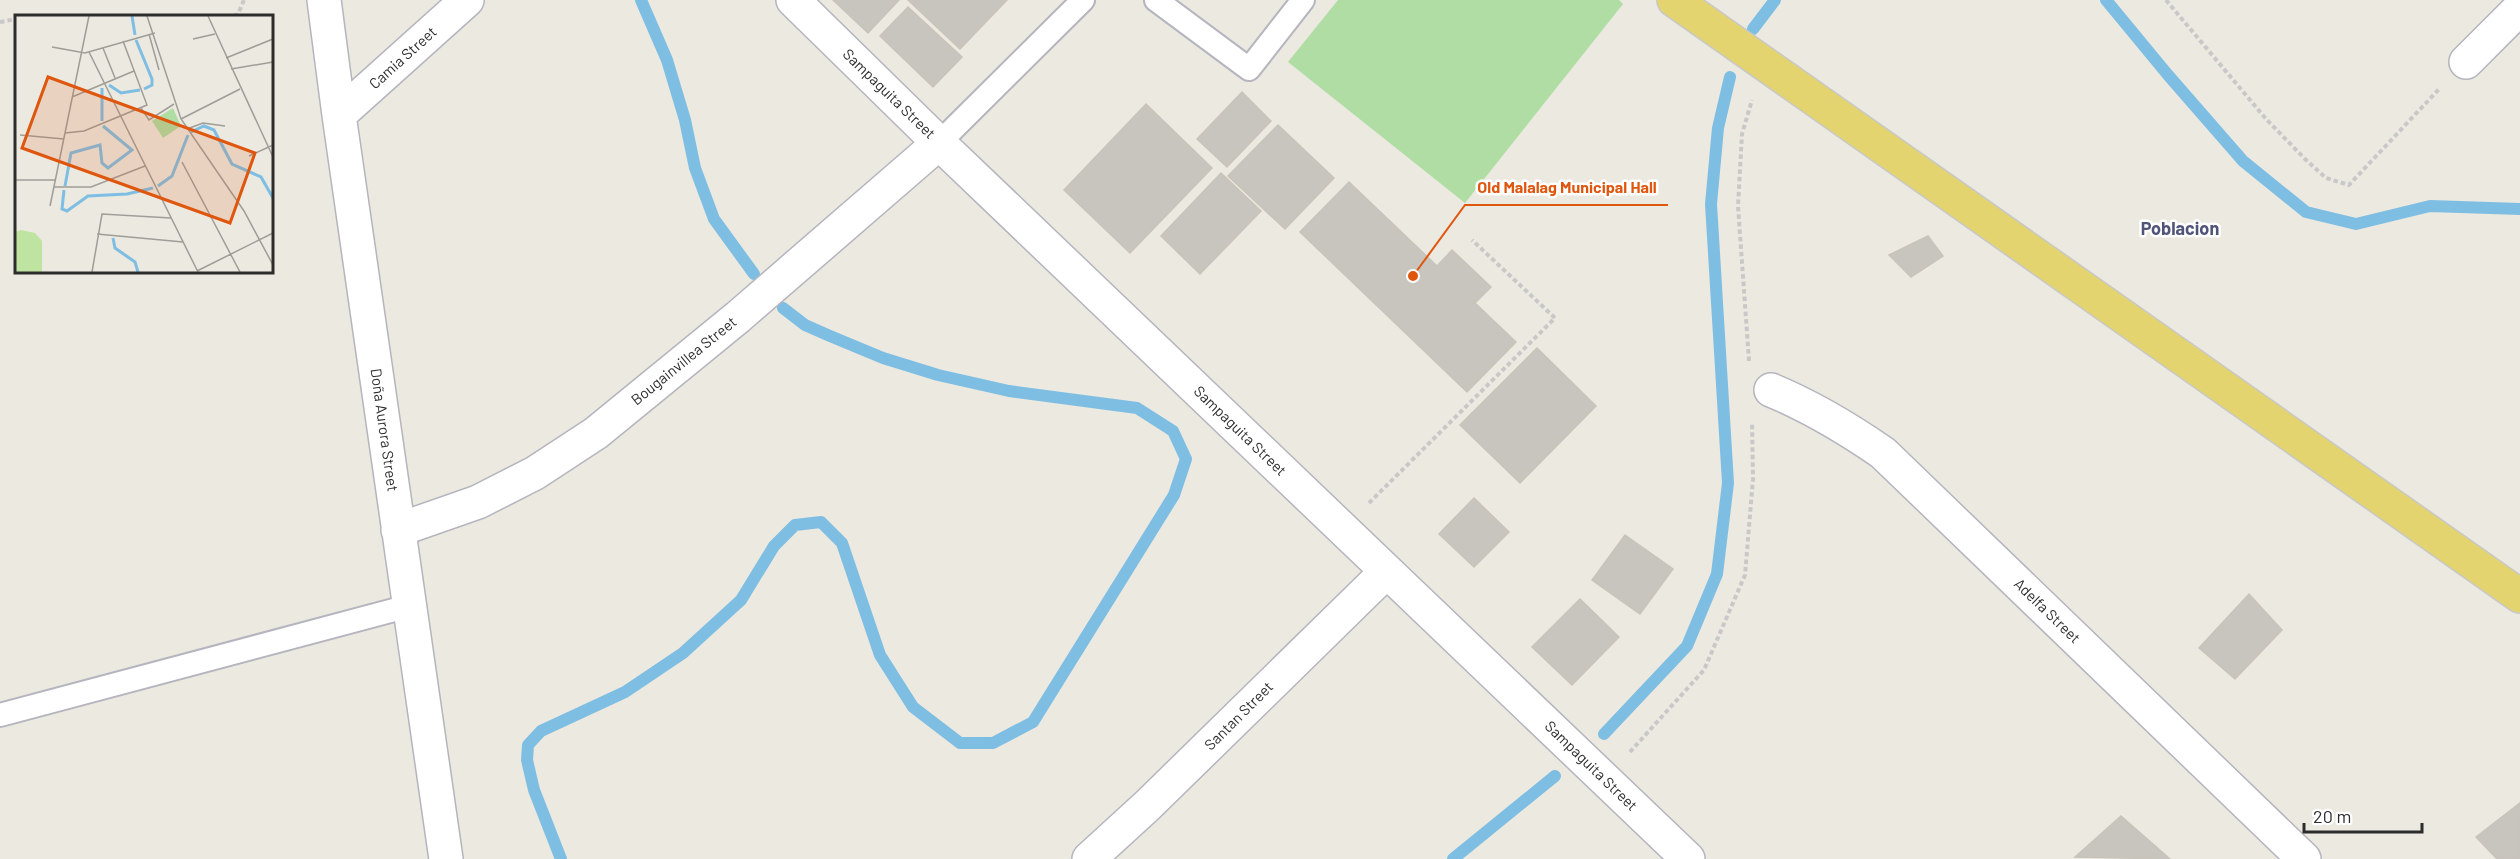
<svg xmlns="http://www.w3.org/2000/svg" width="2520" height="859" viewBox="0 0 2520 859" font-family="Barlow,sans-serif">
<style>
.green{fill:#b0dda3}
.lines{fill:none;stroke-linecap:round;stroke-linejoin:round}
.stream{stroke:#7fbee3;stroke-width:12}
.building{fill:#c8c5bf;stroke:#c8c4ba;stroke-width:1.5}
.service-casing{stroke:#b4b5be;stroke-width:26}
.minor-casing{stroke:#b4b5be;stroke-width:36}
.primary-casing{stroke:#c8c8c8;stroke-width:36}
.path{stroke:#c8c8c8;stroke-width:4;stroke-dasharray:4.5 3;stroke-linecap:butt}
.service{stroke:#fff;stroke-width:22}
.minor{stroke:#fff;stroke-width:33}
.primary{stroke:#e3d46f;stroke-width:33}
.labels{text-anchor:middle;stroke-width:5;stroke-linejoin:round;paint-order:stroke}
.street-label{font-size:15px;fill:#2c2c2c;stroke:#fff}
.quarter-label{font-size:18px;font-weight:bold;fill:#515479;stroke:#fff}
.inset-river{fill:none;stroke:#7fbee3;stroke-width:3}
.inset-road{fill:none;stroke:#9f9d98;stroke-width:1.5}
.view{fill:#df570e;fill-opacity:0.15;stroke:#df570e;stroke-width:3}
.inset-edge{fill:none;stroke:#2c2c2c;stroke-width:3}
.leader{fill:none;stroke:#df570e;stroke-width:2}
.callout-dot{fill:#df570e;stroke:#fff;stroke-width:2}
.callout-label{font-size:16px;text-anchor:middle;font-weight:bold;fill:#df570e;stroke:#fff;stroke-width:5;stroke-linejoin:round;paint-order:stroke}
</style>
<rect width="100%" height="100%" fill="#ece9e0"/>
<!-- green -->
<path class="green" d="M1338,0h281l4,4 -158,199 -177,-141z"/>
<g class="lines">
<!-- stream -->
<path class="stream" d="M641,0l26,60 18,60 10,48 19,51 40,55
M2106,0l62,75 75,86 63,51 50,12 74,-18 90,3
M1753,29l22,-29
M1604,734l83,-88 30,-72 11,-91 -17,-279 7,-76 12,-51
M561,859l-27,-69 -7,-30 1,-15 13,-14 84,-39 58,-39 58,-53 33,-54 21,-21 26,-3 21,21 38,112 33,52 47,36h33l40,-21 141,-227 12,-36 -13,-28 -36,-23 -128,-17 -71,-16 -55,-17 -53,-22 -25,-11 -22,-17
M1453,859l102,-83"/>
</g>
<!-- building -->
<path class="building" d="M833,0h66l-31,33z
M908,0h99l-47,49z
M908,7l54,50 -29,30 -53,-51z
M1242,92l29,29 -44,46 -30,-28z
M1146,104l66,64 -82,85 -66,-63z
M1278,125l56,53 -49,51 -57,-53z
M1221,173l40,38 -61,63 -39,-38z
M1349,182l88,84 15,-16 39,37 -16,16 41,39 -49,50 -167,-160z
M1928,236l15,20 -32,21 -22,-22z
M1537,348l59,58 -76,77 -60,-58z
M1474,498l35,34 -35,35 -35,-33z
M1625,535l48,34 -33,45 -48,-34z
M2249,594l33,36 -47,49 -36,-31z
M1580,599l39,38 -47,48 -40,-38z
M2520,803v56h-23l-21,-22z
M2121,816l49,43 -95,-2z"/>
<g class="lines">
<defs>
<path id="service" d="M1156,0l93,69 54,-69
M939,143l144,-143
M0,715l409,-109"/>
<path id="minor" d="M324,0l15,115 107,744
M793,0l146,143 749,716
M2466,62l54,-54
M339,115l128,-115
M1771,390c41,17 76,38 112,63l421,406
M398,530l80,-28 57,-29 61,-40 142,-116 201,-174
M1089,859l59,-54 239,-234"/>
<path id="primary" d="M1674,0l846,596"/>
</defs>
<!-- service casing -->
<use href="#service" class="service-casing"/>
<!-- minor casing -->
<use href="#minor" class="minor-casing"/>
<!-- primary casing -->
<use href="#primary" class="primary-casing"/>
<!-- path -->
<path class="path" d="M2166,0l100,119 39,40 21,19 23,7 91,-97
M234,16l4,-2 6,-14
M0,22l16,-3
M1749,361l-11,-155 4,-72 10,-34
M1369,503l186,-185 -83,-78
M1630,752l74,-82 41,-95 8,-96 -1,-57"/>
<!-- service -->
<use href="#service" class="service"/>
<!-- minor -->
<use href="#minor" class="minor"/>
<!-- primary -->
<use href="#primary" class="primary"/>
</g>
<g class="labels">
<!-- street labels -->
<g class="street-label">
<text transform="translate(403 58) rotate(-42)" y="5">Camia Street</text>
<text transform="translate(889 94) rotate(44)" y="5">Sampaguita Street</text>
<text transform="translate(684 361) rotate(-39)" y="5">Bougainvillea Street</text>
<text transform="translate(384 430) rotate(82)" y="5">Doña Aurora Street</text>
<text transform="translate(1240 431) rotate(44)" y="5">Sampaguita Street</text>
<text transform="translate(2047 611) rotate(44)" y="5">Adelfa Street</text>
<text transform="translate(1239 716) rotate(-45)" y="5">Santan Street</text>
<text transform="translate(1591 766) rotate(44)" y="5">Sampaguita Street</text>
</g>
<!-- quarter labels -->
<g class="quarter-label">
<text x="2180" y="235">Poblacion</text>
</g>
</g>
<!-- overview -->
<g transform="translate(15 15)">
<rect width="258" height="258" fill="#ece9e0"/>
<path d="M158,93l8,18 -18,12 -11,-17z" fill="#b0dda3"/>
<path d="M6,215l14,3 7,8v31h-27v-40z" fill="#bfe3a0"/>
<path class="inset-river" d="M117,1l3,19M121,25l16,39v6l-8,4M94,70l12,8 19,-3M87,73v33M176,117l13,-6 10,4 18,34 29,13 12,21M50,171l6,-33 29,-8 2,18 6,5 24,-18 -29,-24M143,171l14,-10 16,-41M49,175l-2,19 5,2 21,-15 39,-2 26,-6M98,223l2,10 20,14 3,10"/>
<path class="inset-road" d="M132,1l34,103 63,92 29,54M193,1l65,141M134,19l10,36M178,24l22,-5M37,32l33,6 70,-20M88,33l12,30M74,37l109,220M211,43l47,-19M216,54l42,-7M57,82l62,-26M126,93l8,12 25,-16M166,104l59,-30M172,114l16,-6 22,3M50,118l19,-2 63,-26 -24,-64M5,120l44,4M234,141l24,-11M167,147l58,110M0,165h40M39,172h37l54,-21M35,191l39,-190M82,219l86,8M182,256l76,-38M77,257l10,-58 69,4"/>
<path class="view" d="M33,62l207,76 -25,70 -208,-75z"/>
<rect width="258" height="258" class="inset-edge"/>
</g>
<!-- callouts -->
<path class="leader" d="M1413 276L1465 205H1668"/>
<circle class="callout-dot" cx="1413" cy="276" r="6"/>
<g class="callout-label">
<text x="1567" y="193">Old Malalag Municipal Hall</text>
</g>
<!-- scale -->
<path d="M2304 823v9h118v-9" fill="none" stroke="#2c2c2c" stroke-width="3"/>
<text x="2313" y="823" font-size="18" fill="#2c2c2c" stroke="#ffffff" stroke-width="4.5" paint-order="stroke">20 m</text>
</svg>
